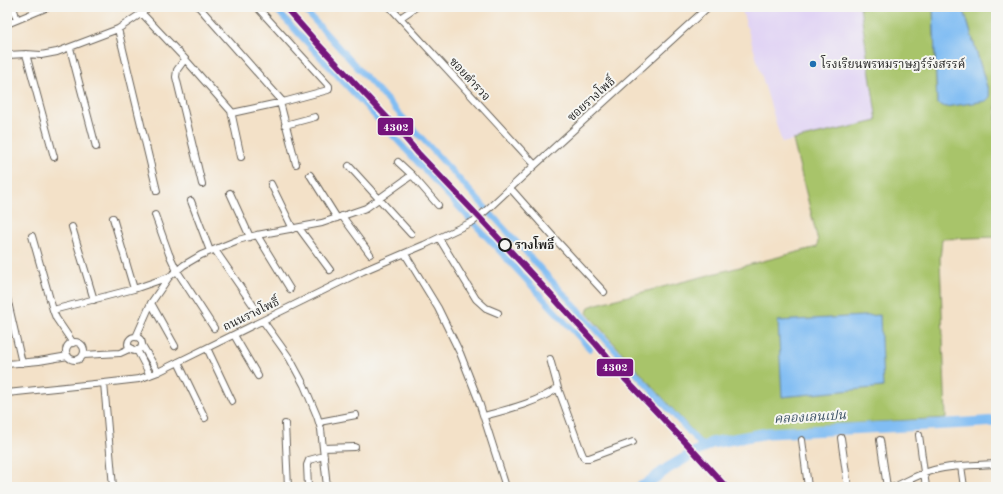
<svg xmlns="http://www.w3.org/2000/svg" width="1003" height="494" viewBox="0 0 1003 494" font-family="'Old Standard TT','Noto Serif Thai',serif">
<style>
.built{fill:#e1d4f4}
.green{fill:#a8c46b;stroke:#627044}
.water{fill:#81bdf3;stroke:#4e6c88}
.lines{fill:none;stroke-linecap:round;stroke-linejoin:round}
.canal{stroke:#81bdf3;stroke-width:6}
.river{stroke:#81bdf3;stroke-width:11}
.minor-casing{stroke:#676158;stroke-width:8}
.minor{stroke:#fff;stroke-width:6}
.rail-1-casing{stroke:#f6f6f2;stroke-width:9}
.rail-1{stroke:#75147c;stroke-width:6}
.poi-dot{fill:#1f6fb2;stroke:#f6f6f2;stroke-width:1.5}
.stop-dot{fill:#f6f6f2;stroke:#1c1c1c;stroke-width:2}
.labels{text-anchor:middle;stroke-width:4;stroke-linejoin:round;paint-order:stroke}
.poi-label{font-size:12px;fill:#1c1c1c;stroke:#f6f6f2;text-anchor:start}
.street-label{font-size:12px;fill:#1c1c1c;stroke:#f6f6f2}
.stop-label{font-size:12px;font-weight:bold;fill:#1c1c1c;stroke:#f6f6f2;text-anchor:start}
.water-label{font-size:13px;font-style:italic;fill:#3f5467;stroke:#f6f6f2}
.line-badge{stroke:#f6f6f2;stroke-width:1.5}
.badge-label{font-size:11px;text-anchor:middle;font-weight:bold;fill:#fff}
</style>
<rect width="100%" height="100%" fill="#f6f6f2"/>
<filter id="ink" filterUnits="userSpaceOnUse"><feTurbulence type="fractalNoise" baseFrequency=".025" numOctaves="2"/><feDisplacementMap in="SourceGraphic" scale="8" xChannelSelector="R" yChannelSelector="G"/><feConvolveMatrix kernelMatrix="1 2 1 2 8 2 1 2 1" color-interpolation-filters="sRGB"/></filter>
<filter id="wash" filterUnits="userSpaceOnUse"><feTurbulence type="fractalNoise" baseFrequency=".012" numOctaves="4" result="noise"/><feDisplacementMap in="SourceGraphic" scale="16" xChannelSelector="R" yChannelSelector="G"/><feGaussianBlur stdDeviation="0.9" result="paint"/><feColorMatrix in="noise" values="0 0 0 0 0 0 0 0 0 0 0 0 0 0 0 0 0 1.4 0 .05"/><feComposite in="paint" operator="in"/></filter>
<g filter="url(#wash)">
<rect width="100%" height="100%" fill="#f3e1c8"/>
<!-- built -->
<path class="built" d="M741,7h119l17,114 -95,22z"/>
<!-- green -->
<path class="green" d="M860,7h73l4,96 53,-6 -27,-90h33v230l-54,2 -2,20 6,159 -153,9 -46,5 -45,10 -115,-129 2,-6 8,-3 220,-57 1,-6 -25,-101 84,-19z"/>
<!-- water -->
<path class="water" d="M933,7h30l27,90 -4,4 -41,6 -8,-4z
M880,315l3,72 -101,10 -4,-76z"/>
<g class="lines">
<!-- canal -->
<path class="canal" d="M274,7l316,342
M302,7l180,197 221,243"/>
<!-- river -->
<path class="river" d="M640,487l5,-2 23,-17 43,-25 57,-10 199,-10 29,-2"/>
</g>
</g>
<g filter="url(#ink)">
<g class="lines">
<defs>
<path id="minor" d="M13,7l4,13
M136,7l49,52 -8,11 -1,7 26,107
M199,7l84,95
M390,7l145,158
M400,18l16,-11
M7,24l41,-17
M118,29l39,162
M70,48l26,99
M26,54l28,103
M7,55l19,-1 15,1 16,-3 61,-23 24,-16 7,-6
M185,59l46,52 10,46
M280,102l16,62
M232,113l51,-11 45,-12 1,-2v-2l-72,-79
M285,125l30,-8
M398,162l14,13 26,30
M7,166l1,2
M349,166l62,68
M310,175l27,43
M271,184l22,45
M511,189l45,51 48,52
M230,193l20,44
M191,201l19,50
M155,215l14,39 8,17 37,57
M342,216l28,38
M113,218l21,71
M72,227l22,73
M299,228l31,42
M257,235l33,54
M32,236l21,74 3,8 17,25
M439,238l37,61 10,9 12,5
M215,250l40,58
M405,254l33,54 22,45 18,46 28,88
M7,298l15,65
M151,303l24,43
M53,310l81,-21 35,-12
M263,321l18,25 9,13 14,26 13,31 4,13 6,58
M234,335l24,41
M136,337l15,-34 18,-26 15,-12 17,-10 37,-15 19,-5 65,-12 44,-15 46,-33
M128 344a7 7 0 1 1 14 0a7 7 0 1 1-14 0Z
M66 351a9 9 0 1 1 18 0a9 9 0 1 1-18 0Z
M142,345l16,27
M207,348l25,53
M137,350l13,25
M83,355l37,-2 11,-5
M178,362l27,56
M7,364l32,-3 29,-5
M104,383l9,104
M558,388l23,63 3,7h5l44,-16
M7,393l97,-10 35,-4 19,-7 205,-101 61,-26 50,-24 15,-13 46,-43 173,-158
M484,416c25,-7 52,-13 74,-28l-8,-29
M319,422l37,-7
M285,424l3,63
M919,435l7,52
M841,438l7,49
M802,440l6,47
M880,440l7,47
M323,448l32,-1
M961,466l3,21
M308,487l-1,-22 2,-5 15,-4
M894,487c13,-6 27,-14 40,-17 20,-5 42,-5 62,-6"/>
</defs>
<!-- minor casing -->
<use href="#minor" class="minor-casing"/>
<!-- minor -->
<use href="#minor" class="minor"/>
<defs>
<path id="rail-1" d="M285,7l33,37 76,81 24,28 61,64 117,127 30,36 62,65 38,42"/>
</defs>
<!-- rail-1 casing -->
<use href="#rail-1" class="rail-1-casing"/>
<!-- rail-1 -->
<use href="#rail-1" class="rail-1"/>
</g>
</g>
<!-- markers -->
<circle class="poi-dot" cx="813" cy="64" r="4"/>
<circle class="stop-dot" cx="505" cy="245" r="6"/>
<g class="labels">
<!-- poi labels -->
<g class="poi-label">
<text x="821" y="68">โรงเรียนพรหมราษฎร์รังสรรค์</text>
</g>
<!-- street labels -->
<g class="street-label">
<text transform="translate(470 79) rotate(47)" y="4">ซอยตำรวจ</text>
<text transform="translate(591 99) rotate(-42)" y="4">ซอยรางโพธิ์</text>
<text transform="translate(251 314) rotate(-26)" y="4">ถนนรางโพธิ์</text>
</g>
<!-- stop labels -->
<g class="stop-label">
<text x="515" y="249">รางโพธิ์</text>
</g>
<!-- water labels -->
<g class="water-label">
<text transform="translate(810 416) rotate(-3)" y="5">คลองเลนเปน</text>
</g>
</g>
<g class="line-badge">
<rect x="377" y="117" width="37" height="19" rx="4" fill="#75147c"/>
<rect x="596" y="358" width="38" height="19" rx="4" fill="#75147c"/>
</g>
<g class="badge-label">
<text x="396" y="131">4302</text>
<text x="615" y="371">4302</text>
</g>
<!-- margin -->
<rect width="1003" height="494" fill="none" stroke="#f6f6f2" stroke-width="24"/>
</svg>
